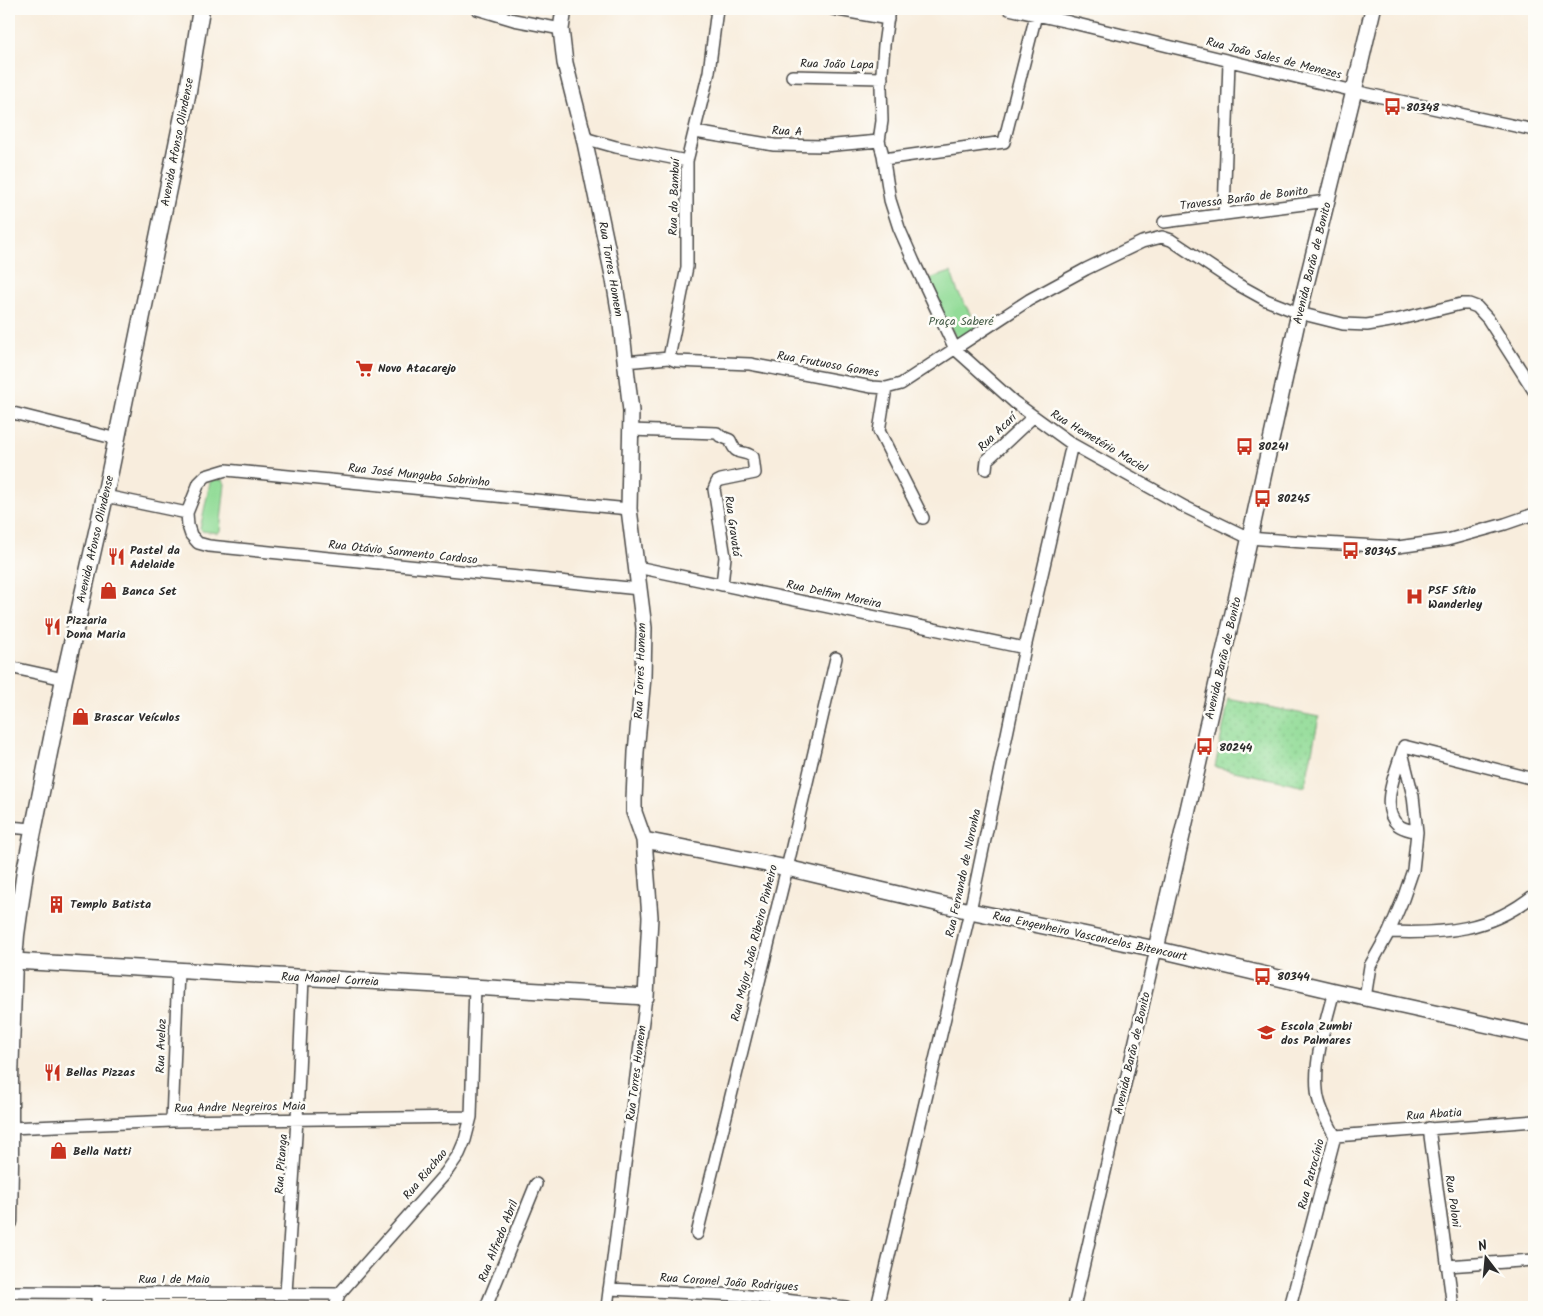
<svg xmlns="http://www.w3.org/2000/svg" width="1543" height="1316" viewBox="0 0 1543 1316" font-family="Kalam,sans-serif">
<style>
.grass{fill:url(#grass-dots);stroke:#5f8462}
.green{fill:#93dc98;stroke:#5f8462}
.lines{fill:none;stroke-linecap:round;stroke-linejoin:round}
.minor-casing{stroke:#4a4846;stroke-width:14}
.tertiary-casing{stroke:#4a4846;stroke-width:18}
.secondary-casing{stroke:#4a4846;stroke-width:19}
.minor{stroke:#fff;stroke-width:11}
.tertiary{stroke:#fff;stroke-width:15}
.secondary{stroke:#fff;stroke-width:16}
.labels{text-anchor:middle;stroke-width:5;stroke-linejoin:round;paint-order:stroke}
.street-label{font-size:12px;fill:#2b2b2b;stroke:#fdfcf7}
.poi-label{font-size:12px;font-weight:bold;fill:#2b2b2b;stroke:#fdfcf7;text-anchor:start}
.park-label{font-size:12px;fill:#4a604c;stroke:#fdfcf7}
</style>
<defs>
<pattern id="grass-dots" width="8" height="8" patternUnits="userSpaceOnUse" patternTransform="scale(1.25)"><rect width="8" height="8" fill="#93dc98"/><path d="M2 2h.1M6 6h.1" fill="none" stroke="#7fbd83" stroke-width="1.8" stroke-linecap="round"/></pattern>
</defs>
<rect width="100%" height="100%" fill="#fdfcf7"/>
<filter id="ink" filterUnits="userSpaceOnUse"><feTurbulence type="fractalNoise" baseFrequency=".02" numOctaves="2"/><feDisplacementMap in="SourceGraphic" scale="10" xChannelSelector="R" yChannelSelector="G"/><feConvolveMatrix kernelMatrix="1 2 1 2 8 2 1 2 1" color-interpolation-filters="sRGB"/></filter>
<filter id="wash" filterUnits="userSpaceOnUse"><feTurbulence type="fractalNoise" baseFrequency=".0096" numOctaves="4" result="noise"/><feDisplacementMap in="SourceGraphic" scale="20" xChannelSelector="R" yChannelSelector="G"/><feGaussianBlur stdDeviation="1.12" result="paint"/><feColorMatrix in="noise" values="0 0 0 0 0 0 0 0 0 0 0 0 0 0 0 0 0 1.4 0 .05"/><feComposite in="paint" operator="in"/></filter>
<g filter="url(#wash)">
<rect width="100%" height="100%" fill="#f8eddd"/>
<!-- grass -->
<path class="grass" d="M1229,699l90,18 -14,69 -90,-19z"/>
<!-- green -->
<path class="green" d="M951,272l6,18 20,36v2l-20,12 -31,-60z
M213,479l10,1 2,4 -5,47 -2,2 -16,-2 -2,-2 10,-47z"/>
</g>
<g filter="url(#ink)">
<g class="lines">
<defs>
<path id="minor" d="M477,9l37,11 47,9
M833,9l55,10
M889,9l-5,36 -3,41 1,35 -3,20 4,14 7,45 9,28 15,34 41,87 59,53 58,42 113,63 64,31 54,4 95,5 49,-7 58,-16 29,-10
M1009,9l60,13 285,69 180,39
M792,76l90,2
M695,132l79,13 50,1 55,-5
M584,138l32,9 71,14
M884,159l120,-17 32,-127
M1224,214l5,-153
M1164,222l163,-21
M669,358l18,-91v-106l22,-89 8,-63
M625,362l44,-4 7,3 74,3 122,23 14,1 15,-4 128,-84 57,-31 56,-27 20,-5 9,3 66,44 29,16 33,13 44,11 24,1 29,-5 65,-16h8l8,3 11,12 46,72
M886,388l-7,43 44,87
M9,412l108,27
M630,430l87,3 3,3 10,4c8,19 11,8 23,17l2,16 -34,7 -4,2 -3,7 11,68 -3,28
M986,469l1,-9 46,-43
M105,496l82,17
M629,509l-403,-39 -20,6 -7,7 -12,30 1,13 3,9 7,8 11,3 430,43
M637,567l388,81
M9,667l55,12
M1402,752c-6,19 -23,57 -4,73 5,4 13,5 19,7
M9,827l23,2
M1389,932c55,2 101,-1 145,-37
M1365,998l5,-32 19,-34 14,-33 10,-29 4,-38 -4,-36 -11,-44 2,-6 130,33
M172,1121l6,-150
M10,1128l162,-7 299,-4
M1429,1128l24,179
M1335,1136l199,-15
M697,1234l90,-366 49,-210
M1447,1266l87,-6
M609,1289l131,6 106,12
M9,1292l330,2
M97,1292v15
M286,1293l11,-174 6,-141
M335,1307l4,-13 106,-120 14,-20 6,-14 6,-23 4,-131
M486,1307l50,-123
M607,1307l39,-310
M877,1307l93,-396 55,-263 47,-204
M1074,1307l82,-358
M1290,1307l45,-171c-8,-15 -17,-30 -18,-46 -3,-33 9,-68 17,-99"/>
<path id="tertiary" d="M644,840l143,28 183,43 186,38 178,42 200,44
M1156,949l82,-358 61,-278 55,-222 19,-82
M14,961l632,36 4,-80 -6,-77 -10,-28v-12l2,-48 7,-75 1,-49 -15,-119 2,-98 -11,-95 -6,-36 -30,-142 -19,-75 -4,-34 3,-20"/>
<path id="secondary" d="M9,1222l1,-58v-86l4,-117 2,-26 9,-64 39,-192 41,-183 83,-405 13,-82"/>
</defs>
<!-- minor casing -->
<use href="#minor" class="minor-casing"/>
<!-- tertiary casing -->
<use href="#tertiary" class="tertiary-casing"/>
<!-- secondary casing -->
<use href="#secondary" class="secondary-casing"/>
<!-- minor -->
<use href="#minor" class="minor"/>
<!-- tertiary -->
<use href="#tertiary" class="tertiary"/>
<!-- secondary -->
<use href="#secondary" class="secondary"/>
</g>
</g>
<!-- icons -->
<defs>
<symbol id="bus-bare" viewBox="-9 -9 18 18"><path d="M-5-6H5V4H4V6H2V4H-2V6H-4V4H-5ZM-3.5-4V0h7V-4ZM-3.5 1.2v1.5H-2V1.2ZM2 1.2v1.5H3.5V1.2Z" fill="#c8321e" stroke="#fdfcf7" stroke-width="2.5" paint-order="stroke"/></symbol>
<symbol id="supermarket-bare" viewBox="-9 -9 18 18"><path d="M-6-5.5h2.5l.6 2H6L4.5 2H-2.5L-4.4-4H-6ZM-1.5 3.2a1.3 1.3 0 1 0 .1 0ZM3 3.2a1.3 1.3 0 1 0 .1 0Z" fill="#c8321e" stroke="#fdfcf7" stroke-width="2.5" paint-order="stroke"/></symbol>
<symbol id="restaurant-bare" viewBox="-9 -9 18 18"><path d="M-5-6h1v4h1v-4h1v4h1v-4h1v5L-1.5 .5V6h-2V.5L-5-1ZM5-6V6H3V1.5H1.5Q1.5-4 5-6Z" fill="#c8321e" stroke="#fdfcf7" stroke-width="2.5" paint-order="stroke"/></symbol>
<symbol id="shop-bare" viewBox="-9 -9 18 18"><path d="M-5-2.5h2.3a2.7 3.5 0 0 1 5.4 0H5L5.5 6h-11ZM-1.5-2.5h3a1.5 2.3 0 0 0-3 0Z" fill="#c8321e" stroke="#fdfcf7" stroke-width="2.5" paint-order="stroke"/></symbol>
<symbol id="hospital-bare" viewBox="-9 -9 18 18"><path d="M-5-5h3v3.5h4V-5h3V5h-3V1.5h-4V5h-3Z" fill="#c8321e" stroke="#fdfcf7" stroke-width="2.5" paint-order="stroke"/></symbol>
<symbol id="building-bare" viewBox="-9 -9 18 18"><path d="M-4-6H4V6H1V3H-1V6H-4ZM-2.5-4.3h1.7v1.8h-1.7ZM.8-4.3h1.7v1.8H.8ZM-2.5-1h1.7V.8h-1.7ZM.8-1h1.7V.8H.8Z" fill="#c8321e" stroke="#fdfcf7" stroke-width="2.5" paint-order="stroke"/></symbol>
<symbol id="school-bare" viewBox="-9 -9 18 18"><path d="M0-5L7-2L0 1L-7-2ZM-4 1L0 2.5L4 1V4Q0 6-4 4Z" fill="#c8321e" stroke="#fdfcf7" stroke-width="2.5" paint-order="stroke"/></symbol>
</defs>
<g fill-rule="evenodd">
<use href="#bus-bare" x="1380" y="94" width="25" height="25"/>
<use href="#supermarket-bare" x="352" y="356" width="25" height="25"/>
<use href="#bus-bare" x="1232" y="434" width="25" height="25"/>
<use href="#bus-bare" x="1250" y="486" width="25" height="25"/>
<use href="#bus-bare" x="1338" y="538" width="25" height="25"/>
<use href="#restaurant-bare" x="104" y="544" width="25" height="25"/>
<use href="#shop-bare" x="96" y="578" width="25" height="25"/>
<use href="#hospital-bare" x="1402" y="584" width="25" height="25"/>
<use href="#restaurant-bare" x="40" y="614" width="25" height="25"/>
<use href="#shop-bare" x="68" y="704" width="25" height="25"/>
<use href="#bus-bare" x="1192" y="734" width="25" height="25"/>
<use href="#building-bare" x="44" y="892" width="25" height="25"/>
<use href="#bus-bare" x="1250" y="964" width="25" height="25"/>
<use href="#school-bare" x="1254" y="1020" width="25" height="25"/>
<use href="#restaurant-bare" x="40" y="1060" width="25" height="25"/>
<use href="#shop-bare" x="46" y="1138" width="25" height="25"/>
</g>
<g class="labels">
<!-- street labels -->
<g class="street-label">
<text transform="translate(1274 58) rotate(14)" y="4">Rua João Sales de Menezes</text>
<text transform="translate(837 64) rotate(1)" y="4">Rua João Lapa</text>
<text transform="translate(787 131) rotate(3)" y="4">Rua A</text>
<text transform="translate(177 142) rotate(-79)" y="4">Avenida Afonso Olindense</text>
<text transform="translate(674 197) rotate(-88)" y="4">Rua do Bambuí</text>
<text transform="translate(1244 198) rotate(-7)" y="4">Travessa Barão de Bonito</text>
<text transform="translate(1312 263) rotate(-76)" y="4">Avenida Barão de Bonito</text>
<text transform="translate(611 269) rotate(80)" y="4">Rua Torres Homem</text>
<text transform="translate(828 364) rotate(10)" y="4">Rua Frutuoso Gomes</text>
<text transform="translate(997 432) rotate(-44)" y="4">Rua Acarí</text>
<text transform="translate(1099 441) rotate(31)" y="4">Rua Hemetério Maciel</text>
<text transform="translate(419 475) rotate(6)" y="4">Rua José Munguba Sobrinho</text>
<text transform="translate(733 526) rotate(82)" y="4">Rua Gravatá</text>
<text transform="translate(95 539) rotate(-77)" y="4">Avenida Afonso Olindense</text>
<text transform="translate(403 552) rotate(6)" y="4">Rua Otávio Sarmento Cardoso</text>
<text transform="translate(834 594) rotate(12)" y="4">Rua Delfim Moreira</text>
<text transform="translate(1223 658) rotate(-77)" y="4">Avenida Barão de Bonito</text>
<text transform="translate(640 671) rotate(-88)" y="4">Rua Torres Homem</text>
<text transform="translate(963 873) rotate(-78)" y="4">Rua Fernando de Noronha</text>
<text transform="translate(1090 936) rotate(12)" y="4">Rua Engenheiro Vasconcelos Bitencourt</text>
<text transform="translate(754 943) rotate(-76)" y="4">Rua Major João Ribeiro Pinheiro</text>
<text transform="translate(330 979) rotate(3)" y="4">Rua Manoel Correia</text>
<text transform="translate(161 1046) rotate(-88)" y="4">Rua Aveloz</text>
<text transform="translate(1132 1053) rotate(-77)" y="4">Avenida Barão de Bonito</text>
<text transform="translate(636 1073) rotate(-83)" y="4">Rua Torres Homem</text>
<text transform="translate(240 1107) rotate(-1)" y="4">Rua Andre Negreiros Maia</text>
<text transform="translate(1434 1114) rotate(-4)" y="4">Rua Abatia</text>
<text transform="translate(281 1164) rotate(-86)" y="4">Rua Pitanga</text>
<text transform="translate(425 1174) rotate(-50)" y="4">Rua Riachao</text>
<text transform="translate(1311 1174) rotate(-75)" y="4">Rua Patrocínio</text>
<text transform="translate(1453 1201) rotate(82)" y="4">Rua Poloni</text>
<text transform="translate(498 1241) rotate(-68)" y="4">Rua Alfredo Abril</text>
<text x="174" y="1283">Rua 1 de Maio</text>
<text transform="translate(729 1282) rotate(4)" y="4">Rua Coronel João Rodrigues</text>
</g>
<!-- poi labels -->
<g class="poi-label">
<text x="1406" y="111">80348</text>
<text x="378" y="372">Novo Atacarejo</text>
<text x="1258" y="450">80241</text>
<text x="1277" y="502">80245</text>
<text x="130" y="554">Pastel da<tspan x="130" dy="14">Adelaide</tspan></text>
<text x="1364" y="555">80345</text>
<text x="1428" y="594">PSF Sítio<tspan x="1428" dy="14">Wanderley</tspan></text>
<text x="122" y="595">Banca Set</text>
<text x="66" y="624">Pizzaria<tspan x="66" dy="14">Dona Maria</tspan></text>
<text x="94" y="721">Brascar Veículos</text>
<text x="1219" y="751">80244</text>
<text x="70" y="908">Templo Batista</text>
<text x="1277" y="980">80344</text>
<text x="1281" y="1030">Escola Zumbi<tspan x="1281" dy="14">dos Palmares</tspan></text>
<text x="66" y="1076">Bellas Pizzas</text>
<text x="73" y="1155">Bella Natti</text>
</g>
<!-- park labels -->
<g class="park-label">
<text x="961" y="325">Praça Saberé</text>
</g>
</g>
<!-- margin -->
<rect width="1543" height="1316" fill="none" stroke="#fdfcf7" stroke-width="30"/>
<!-- north arrow -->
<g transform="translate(1486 1258) rotate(344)" stroke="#fdfcf7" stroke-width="4" paint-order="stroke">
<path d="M0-4L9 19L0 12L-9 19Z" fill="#2b2b2b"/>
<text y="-8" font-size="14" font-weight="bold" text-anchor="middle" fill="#2b2b2b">N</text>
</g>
</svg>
